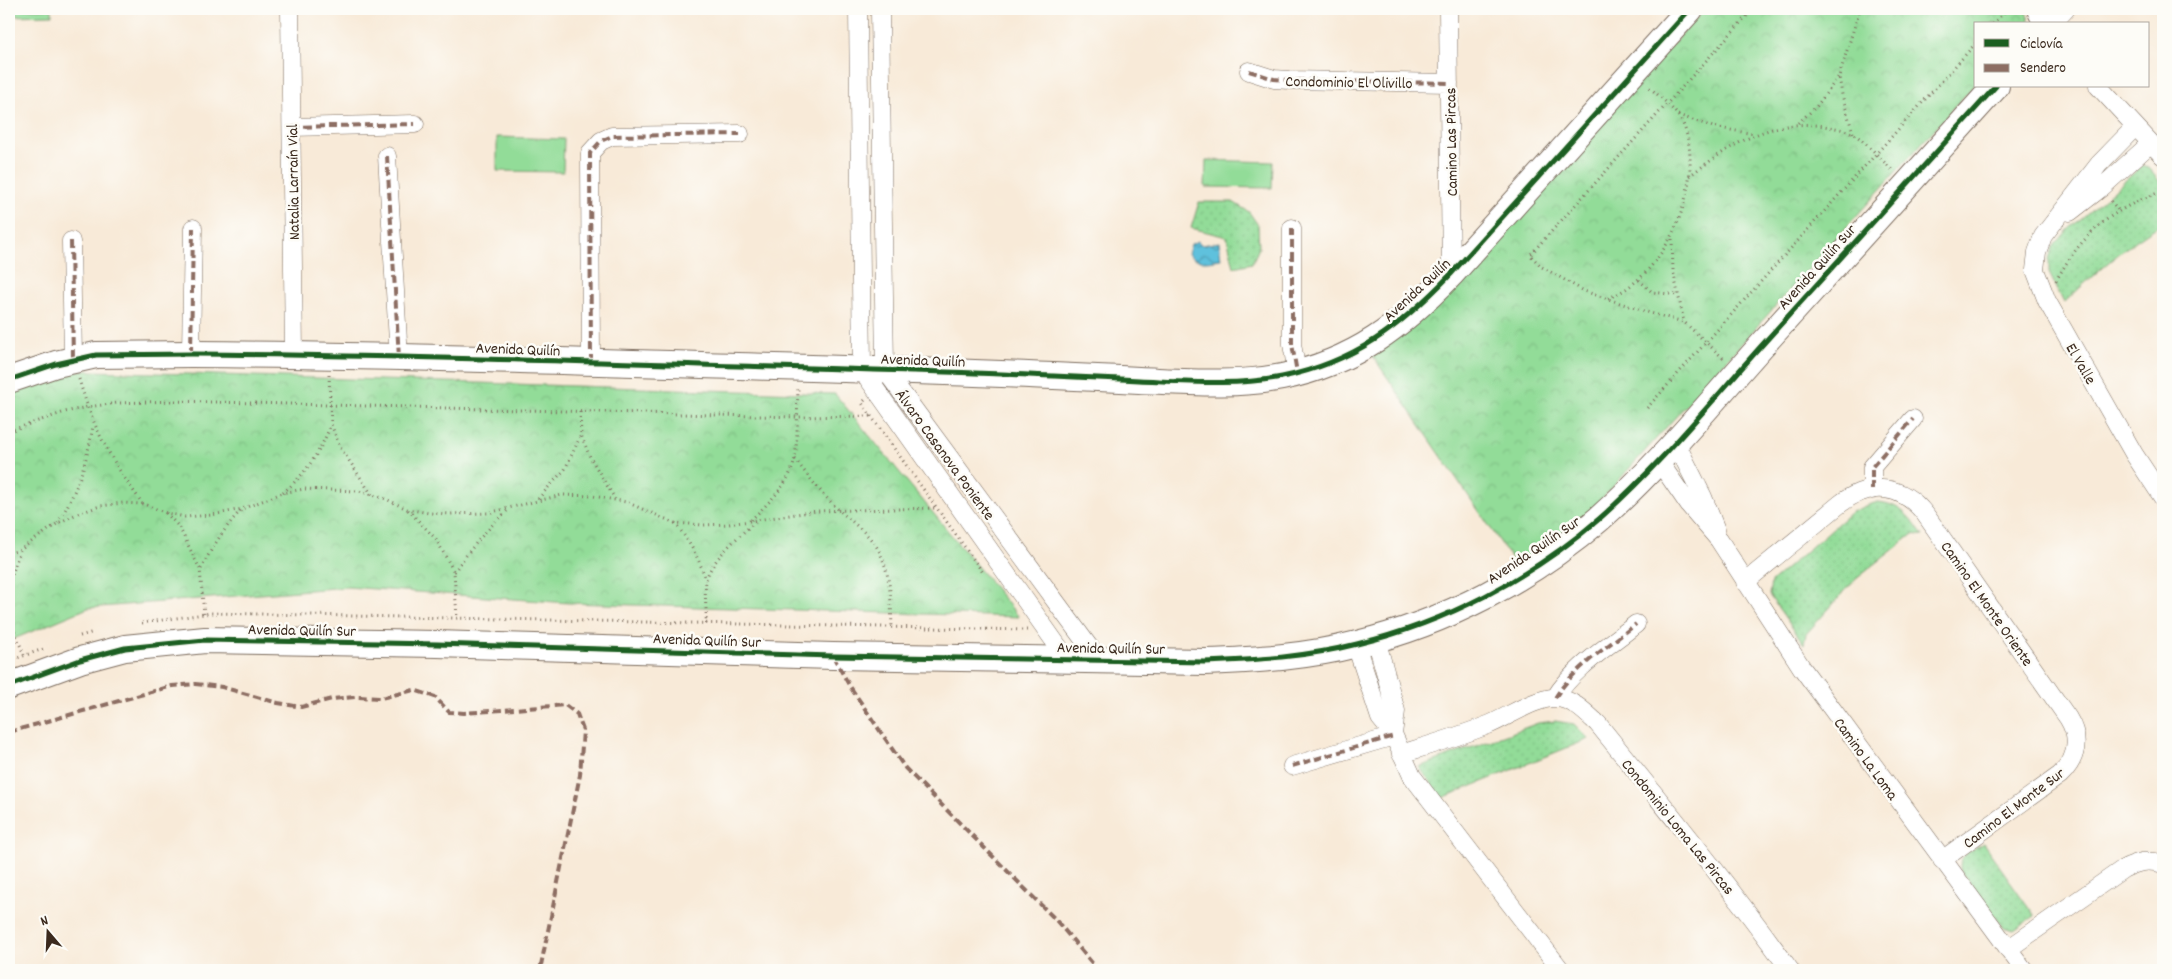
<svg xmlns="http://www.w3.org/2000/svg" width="2172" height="979" viewBox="0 0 2172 979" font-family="Dekko,sans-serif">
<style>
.grass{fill:url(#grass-dots);stroke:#66835b}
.park{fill:url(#park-crowns);stroke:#66835b}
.pitch{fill:#92dc98;stroke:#66835b}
.water{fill:url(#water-waves);stroke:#4d767e}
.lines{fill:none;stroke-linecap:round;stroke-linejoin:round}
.street-casing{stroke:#7d6d5f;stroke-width:19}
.secondary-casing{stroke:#7d6d5f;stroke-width:28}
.path{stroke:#7d6d5f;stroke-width:3;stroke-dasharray:1 4;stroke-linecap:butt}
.street{stroke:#fff;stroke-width:18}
.secondary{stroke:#fff;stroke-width:26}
.quiet{stroke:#8d6e63;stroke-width:4;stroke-dasharray:8 4;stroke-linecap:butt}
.cycleway-casing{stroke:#fdfcf7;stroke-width:8}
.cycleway{stroke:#1b5e20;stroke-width:5}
.labels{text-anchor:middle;stroke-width:5;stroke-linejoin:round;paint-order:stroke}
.street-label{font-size:16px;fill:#3b2a1e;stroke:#fdfcf7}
</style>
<defs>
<pattern id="grass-dots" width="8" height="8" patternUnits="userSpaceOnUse" patternTransform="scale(1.25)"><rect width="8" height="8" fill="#92dc98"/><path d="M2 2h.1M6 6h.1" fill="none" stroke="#7fbd83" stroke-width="1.8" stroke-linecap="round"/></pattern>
<pattern id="park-crowns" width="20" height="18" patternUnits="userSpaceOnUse" patternTransform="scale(1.25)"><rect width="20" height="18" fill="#92dc98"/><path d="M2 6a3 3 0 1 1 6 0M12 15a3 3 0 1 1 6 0" fill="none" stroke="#7fbd83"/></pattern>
<pattern id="water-waves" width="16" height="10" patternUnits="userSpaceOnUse" patternTransform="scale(1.25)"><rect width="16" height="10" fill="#5fc1dd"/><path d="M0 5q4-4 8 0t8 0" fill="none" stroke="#509db3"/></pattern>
</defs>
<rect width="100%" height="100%" fill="#fdfcf7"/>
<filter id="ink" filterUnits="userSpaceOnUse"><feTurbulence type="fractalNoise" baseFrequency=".02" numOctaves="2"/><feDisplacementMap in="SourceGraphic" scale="10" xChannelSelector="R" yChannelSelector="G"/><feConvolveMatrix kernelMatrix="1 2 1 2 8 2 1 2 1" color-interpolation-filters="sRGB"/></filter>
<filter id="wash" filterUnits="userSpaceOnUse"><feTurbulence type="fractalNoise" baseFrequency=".0096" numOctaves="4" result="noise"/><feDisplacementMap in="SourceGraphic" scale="20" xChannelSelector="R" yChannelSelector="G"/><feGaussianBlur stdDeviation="1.12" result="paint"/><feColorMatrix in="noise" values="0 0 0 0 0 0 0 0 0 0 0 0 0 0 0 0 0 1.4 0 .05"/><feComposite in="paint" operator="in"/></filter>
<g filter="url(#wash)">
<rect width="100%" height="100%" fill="#f8ead8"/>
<!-- grass -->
<path class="grass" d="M2142,166l6,2 15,17v38c-37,22 -68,50 -99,80l-15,-30v-14l3,-11 17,-19z
M1199,202h34l16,10 9,13 1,23 -7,15 -18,4 -7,-30 -36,-9z
M1878,502c23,2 33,16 45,34l-10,-2 -58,46 -49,54 -2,10 -35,-49 2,-13 79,-69 15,-7z
M1555,721l19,3 15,15 -147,59 -23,-31 119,-44z
M1983,843l52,73 -21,14 -11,-3 -42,-55c-5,-16 11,-22 22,-29z"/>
<!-- park -->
<path class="park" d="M1705,9h320l5,14 -54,1v59l-411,457 -41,37 -152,-222 75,-66z
M58,370l777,24 184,223 -450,-14 -222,-16 -259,21 -79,33v-250z"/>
<!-- pitch -->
<path class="pitch" d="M9,9h43v6l-43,1z
M497,137l67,2 -1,33 -66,-1z
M1206,160l67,2 -1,26 -67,-1z"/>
<!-- water -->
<path class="water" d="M1198,241l4,4 17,-3 2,17c-13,2 -22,5 -33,-5l3,-10z"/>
</g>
<g filter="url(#ink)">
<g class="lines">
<defs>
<path id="street" d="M290,9l4,346
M858,9l4,361 205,289
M880,9l5,361 213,289
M1448,9l3,265
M2052,24l14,-15
M1249,71l25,8 15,1 160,3
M2098,86l65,70
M292,127l123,-3
M2135,127l-36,37 -56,72 -6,16 -2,18 12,31 87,153 29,44
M387,156l12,202
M2070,212l31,-24 50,-45
M1292,228v116l5,29
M71,241l2,118
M191,354l2,-126
M591,363l-1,-210 11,-12 11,-5 128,-2
M1675,441l28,56 13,33
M1658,460l31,45 30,35 83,128 222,302
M1872,490v-23l41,-48
M1745,582l95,-78c29,-23 62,-20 85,10l143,204c13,21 9,41 -8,57l-118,85
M1376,639l20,72 -3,23
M1356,645l24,73 13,16 19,42 149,194
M1555,698c17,-29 55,-53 81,-74
M1401,754c29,-9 59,-18 87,-29 20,-8 48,-28 68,-27 17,1 30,15 42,26 65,81 131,161 192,246
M1292,766l102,-30
M2008,949l115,-80c14,-7 25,-10 40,-5"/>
<path id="secondary" d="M2040,9l7,15
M9,380l47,-16 40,-9 95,-1c251,2 502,11 754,18 65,2 130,5 194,8 48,2 96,6 143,-3 73,-15 119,-51 169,-103l239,-265
M9,686l71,-26 45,-12 80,-8 232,4 396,12 372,6c51,-2 102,-5 152,-18 88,-21 174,-66 242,-125 60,-53 111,-116 164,-175 77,-86 155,-172 233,-258"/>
</defs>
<!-- street casing -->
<use href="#street" class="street-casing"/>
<!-- secondary casing -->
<use href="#secondary" class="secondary-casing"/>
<!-- path -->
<path class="path" d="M1993,24l14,-15
M1678,115l35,12 41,7
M1798,123l18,-16 23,-31
M1853,133l-11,-38 -3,-19 21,-67
M1689,176c43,-31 80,-58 135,-50 10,2 21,3 30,8 14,10 27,25 39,37
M2111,201l7,9
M1672,239l1,31 11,52
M1639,280l13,12 26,3
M2056,281c26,-48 56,-72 107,-90
M1608,298c58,-21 98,-114 76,-172 -7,-16 -23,-28 -36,-40
M1723,358l-39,-36 -34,-9 -66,-22 -42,-24 -12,-12 223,-246
M329,375l2,49 9,23 32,48
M79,379c14,50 33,83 64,125
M1647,408l329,-365
M580,412l1,23 9,22 25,42
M871,416l113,158
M9,431l56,-19 22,-5 31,-4 55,-2 624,16 74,-1 -9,-13 3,-3
M795,459c14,19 29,37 45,52 13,12 29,23 38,38 13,24 13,52 14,79
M283,493c23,-20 37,-40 48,-69
M538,499l27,-30 16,-34
M408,510l28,29 18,33 3,46
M166,513l13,14 21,42 4,45
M751,520c17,-17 40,-37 44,-62 3,-22 2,-47 3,-69
M58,523c19,-32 29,-61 35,-97
M675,523c14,18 24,35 31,57
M9,553l11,-3 38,-27 19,-9 23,-8 23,-3 21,1 22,9 19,4 27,-2 30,-6 40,-16 22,-4 55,2 27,8 21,10 22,4 21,1 38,-1 74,-18 31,1 33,6 49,21 28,2 26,-1 88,-13 120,-3
M201,569c11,-22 23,-40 40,-59
M454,572c16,-23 33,-43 53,-61
M9,584l11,-34
M9,617l15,38
M142,623l69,-10 816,17
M706,624c1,-13 -2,-30 0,-43 4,-21 36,-48 52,-61
M80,636l14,-4
M9,661l37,-13"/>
<!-- street -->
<use href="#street" class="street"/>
<!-- secondary -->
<use href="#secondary" class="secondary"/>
<!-- quiet -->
<path class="quiet" d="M1249,71l25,8 15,1 160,3
M292,127l123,-3
M387,156l12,202
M1292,228v116l5,29
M71,241l2,118
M191,354l2,-126
M591,363l-1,-210 11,-12 11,-5 128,-2
M1872,490v-23l41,-48
M833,656l16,29 56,83 150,151 43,51
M1555,698c17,-29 55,-53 81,-74
M9,732l163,-46 23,-2 27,3 56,16 23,4 31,-8 24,-2 25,1 33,-8 21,7 14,15 15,1 101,-8 12,9 6,16 -3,45 -40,195
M1292,766l102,-30"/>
<defs>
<path id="cycleway" d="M9,380l47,-16 40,-9 95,-1c251,2 502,11 754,18 65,2 130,5 194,8 48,2 96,6 143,-3 73,-15 119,-51 169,-103l239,-265
M9,686l71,-26 45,-12 80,-8 232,4 396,12 372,6c51,-2 102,-5 152,-18 88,-21 174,-66 242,-125 60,-53 111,-116 164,-175 77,-86 155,-172 233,-258"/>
</defs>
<!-- cycleway casing -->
<use href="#cycleway" class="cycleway-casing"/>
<!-- cycleway -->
<use href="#cycleway" class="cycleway"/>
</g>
</g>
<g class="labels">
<!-- street labels -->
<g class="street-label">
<text transform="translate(1349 81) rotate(1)" y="6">Condominio El Olivillo</text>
<text transform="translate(1450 142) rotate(-91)" y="6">Camino Las Pircas</text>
<text transform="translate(292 182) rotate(-91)" y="6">Natalia Larraín Vial</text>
<text transform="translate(1816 266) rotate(-48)" y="6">Avenida Quilín Sur</text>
<text transform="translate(1416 289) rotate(-43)" y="6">Avenida Quilín</text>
<text transform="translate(518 348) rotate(2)" y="6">Avenida Quilín</text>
<text transform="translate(923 359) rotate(2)" y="6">Avenida Quilín</text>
<text transform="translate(2082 363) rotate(60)" y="6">El Valle</text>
<text transform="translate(946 454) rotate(54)" y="6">Álvaro Casanova Poniente</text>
<text transform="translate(1533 549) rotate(-34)" y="6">Avenida Quilín Sur</text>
<text transform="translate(1988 603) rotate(55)" y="6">Camino El Monte Oriente</text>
<text transform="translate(302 629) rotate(1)" y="6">Avenida Quilín Sur</text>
<text transform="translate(707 639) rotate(2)" y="6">Avenida Quilín Sur</text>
<text transform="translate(1111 647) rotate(1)" y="6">Avenida Quilín Sur</text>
<text transform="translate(1867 758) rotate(54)" y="6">Camino La Loma</text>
<text transform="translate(2013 807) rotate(-37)" y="6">Camino El Monte Sur</text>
<text transform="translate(1679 826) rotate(51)" y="6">Condominio Loma Las Pircas</text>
</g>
</g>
<!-- margin -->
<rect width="2172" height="979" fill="none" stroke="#fdfcf7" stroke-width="30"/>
<!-- legend -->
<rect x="1974" y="22" width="175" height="65" fill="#fdfcf7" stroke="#afa8a0"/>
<rect x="1984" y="39" width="25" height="8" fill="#1b5e20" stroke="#afa8a0"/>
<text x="2020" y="48" font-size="15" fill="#3b2a1e">Ciclovía</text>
<rect x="1984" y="64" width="25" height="8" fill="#8d6e63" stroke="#afa8a0"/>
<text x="2020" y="72" font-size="15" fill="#3b2a1e">Sendero</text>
<!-- north arrow -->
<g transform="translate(48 932) rotate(341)" stroke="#fdfcf7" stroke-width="4" paint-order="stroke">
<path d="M0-4L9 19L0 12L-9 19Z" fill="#3b2a1e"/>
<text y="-8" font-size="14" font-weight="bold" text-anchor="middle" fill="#3b2a1e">N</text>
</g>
</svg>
